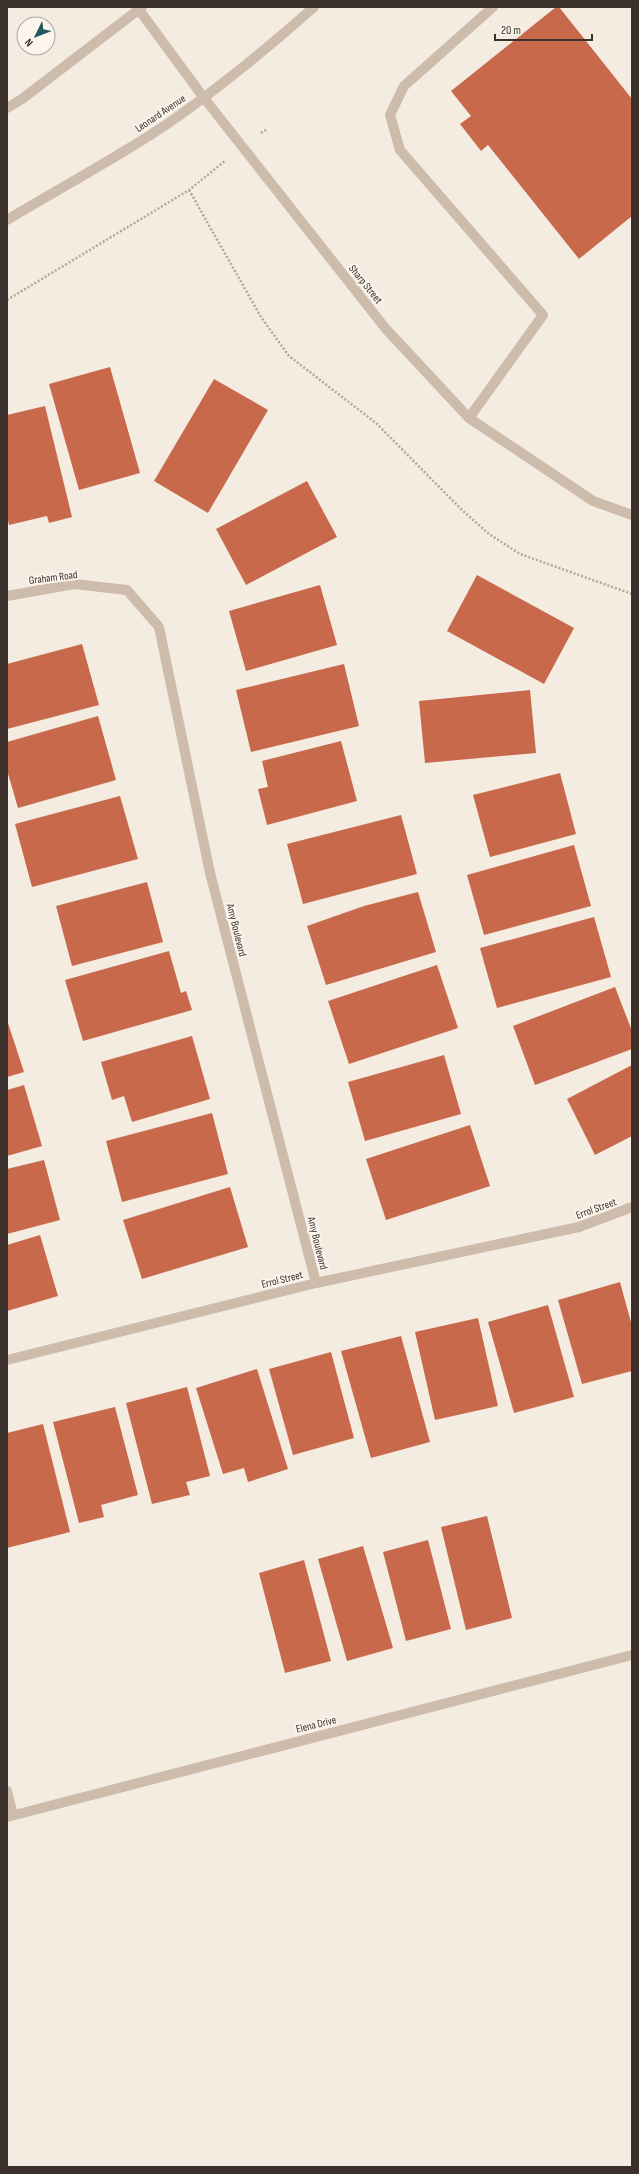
<svg xmlns="http://www.w3.org/2000/svg" width="639" height="2174" viewBox="0 0 639 2174" font-family="'Sofia Sans Condensed',sans-serif">
<style>
.building{fill:#c8694b}
.lines{fill:none;stroke-linecap:round;stroke-linejoin:round}
.path{stroke:#b9a596;stroke-width:2.5;stroke-dasharray:2 2;stroke-linecap:butt}
.minor{stroke:#cdbbac;stroke-width:10}
.labels{text-anchor:middle;stroke-width:4;stroke-linejoin:round;paint-order:stroke}
.street-label{font-size:11px;fill:#3b302b;stroke:#fbf5ee}
</style>
<rect width="100%" height="100%" fill="#f4ebe1"/>
<!-- building -->
<path class="building" d="M556,7h3l73,92v117l-53,43 -91,-114 -7,6 -21,-27 11,-8 -20,-25z
M110,367l30,106 -61,17 -30,-106z
M214,379l54,31 -60,103 -54,-32z
M45,406l27,111 -23,6 -2,-7 -38,9 -2,-10v-100z
M307,481l30,56 -91,48 -30,-56z
M477,575l97,53 -30,56 -97,-53z
M320,585l17,60 -91,26 -17,-60z
M82,644l17,61 -92,24v-65z
M344,664l15,62 -108,26 -15,-62z
M530,690l6,63 -111,10 -6,-62z
M98,716l18,64 -98,28 -11,-38v-28z
M341,741l16,60 -90,24 -9,-36 10,-2 -6,-26z
M560,773l16,61 -86,23 -17,-62z
M120,796l18,63 -106,28 -17,-63z
M401,815l16,59 -114,30 -16,-60z
M574,845l17,61 -107,29 -17,-60z
M147,882l16,60 -91,24 -16,-60z
M418,892l18,60 -110,33 -19,-59 57,-20z
M594,917l17,60 -114,31 -17,-60z
M169,951l12,42 5,-2 6,19 -109,31 -18,-61z
M437,965l21,63 -109,36 -21,-63z
M615,987l17,44v18l-97,36 -22,-59z
M7,1020l17,52 -17,5z
M192,1036l18,63 -78,23 -8,-26 -12,4 -11,-38z
M444,1055l17,59 -96,27 -17,-59z
M632,1065v71l-37,19 -28,-56z
M24,1085l18,61 -35,10v-66z
M212,1113l16,61 -106,28 -16,-61z
M470,1125l20,61 -104,34 -20,-61z
M44,1160l16,60 -53,14v-65z
M230,1187l18,60 -106,32 -19,-59z
M40,1235l18,61 -51,15v-66z
M620,1282l12,44v45l-50,13 -24,-84z
M548,1305l26,92 -60,16 -26,-91z
M478,1318l20,88 -63,14 -20,-88z
M401,1336l29,106 -59,16 -30,-107z
M331,1352l23,86 -61,17 -24,-86z
M257,1369l31,100 -40,13 -4,-14 -21,6 -27,-86z
M187,1387l23,89 -24,6 4,13 -38,9 -26,-101z
M115,1407l23,88 -37,10 3,12 -25,6 -26,-101z
M43,1424l27,108 -63,16v-115z
M487,1516l25,102 -46,12 -25,-103z
M428,1540l23,89 -45,12 -23,-89z
M363,1546l30,102 -46,13 -29,-102z
M304,1560l27,101 -46,12 -26,-100z"/>
<g class="lines">
<!-- path -->
<path class="path" d="M261,133l6,-4
M189,190l72,127 28,39 87,67 86,87 27,24 31,20 112,40
M7,300l182,-110 36,-29"/>
<!-- minor -->
<path class="minor" d="M137,7l67,91 182,231 83,89 124,83 39,14
M7,108l15,-9 120,-92
M7,220c48,-29 98,-56 145,-86 58,-38 111,-82 162,-127
M469,418l74,-103 -143,-165 -10,-35 14,-29 89,-79
M7,596l67,-12 53,6 32,37 51,246 106,410
M7,1360l309,-77 263,-56 53,-20
M7,1791l6,24
M7,1817l625,-162"/>
</g>
<g class="labels">
<!-- street labels -->
<g class="street-label">
<text transform="translate(160 113) rotate(-34)" y="4">Leonard Avenue</text>
<text transform="translate(366 284) rotate(51)" y="4">Sharp Street</text>
<text transform="translate(53 577) rotate(-7)" y="4">Graham Road</text>
<text transform="translate(237 930) rotate(76)" y="4">Amy Boulevard</text>
<text transform="translate(596 1208) rotate(-20)" y="4">Errol Street</text>
<text transform="translate(318 1243) rotate(76)" y="4">Amy Boulevard</text>
<text transform="translate(282 1279) rotate(-14)" y="4">Errol Street</text>
<text transform="translate(316 1724) rotate(-14)" y="4">Elena Drive</text>
</g>
</g>
<!-- border -->
<rect width="639" height="2174" fill="none" stroke="#3b302b" stroke-width="16"/>
<!-- north arrow -->
<g transform="translate(36 36) rotate(227)"><circle r="19" fill="#fbf5ee" stroke="#aea6a0"/>
<path d="M0-3L7 15L0 10L-7 15Z" fill="#1f5a5e"/>
<text y="-6" font-size="11" font-weight="bold" text-anchor="middle" fill="#3b302b">N</text>
</g>
<!-- scale -->
<path d="M495 34v6h97v-6" fill="none" stroke="#3b302b" stroke-width="2"/>
<text x="501" y="34" font-size="12" fill="#3b302b" stroke="#fbf5ee" stroke-width="3" paint-order="stroke">20 m</text>
</svg>
